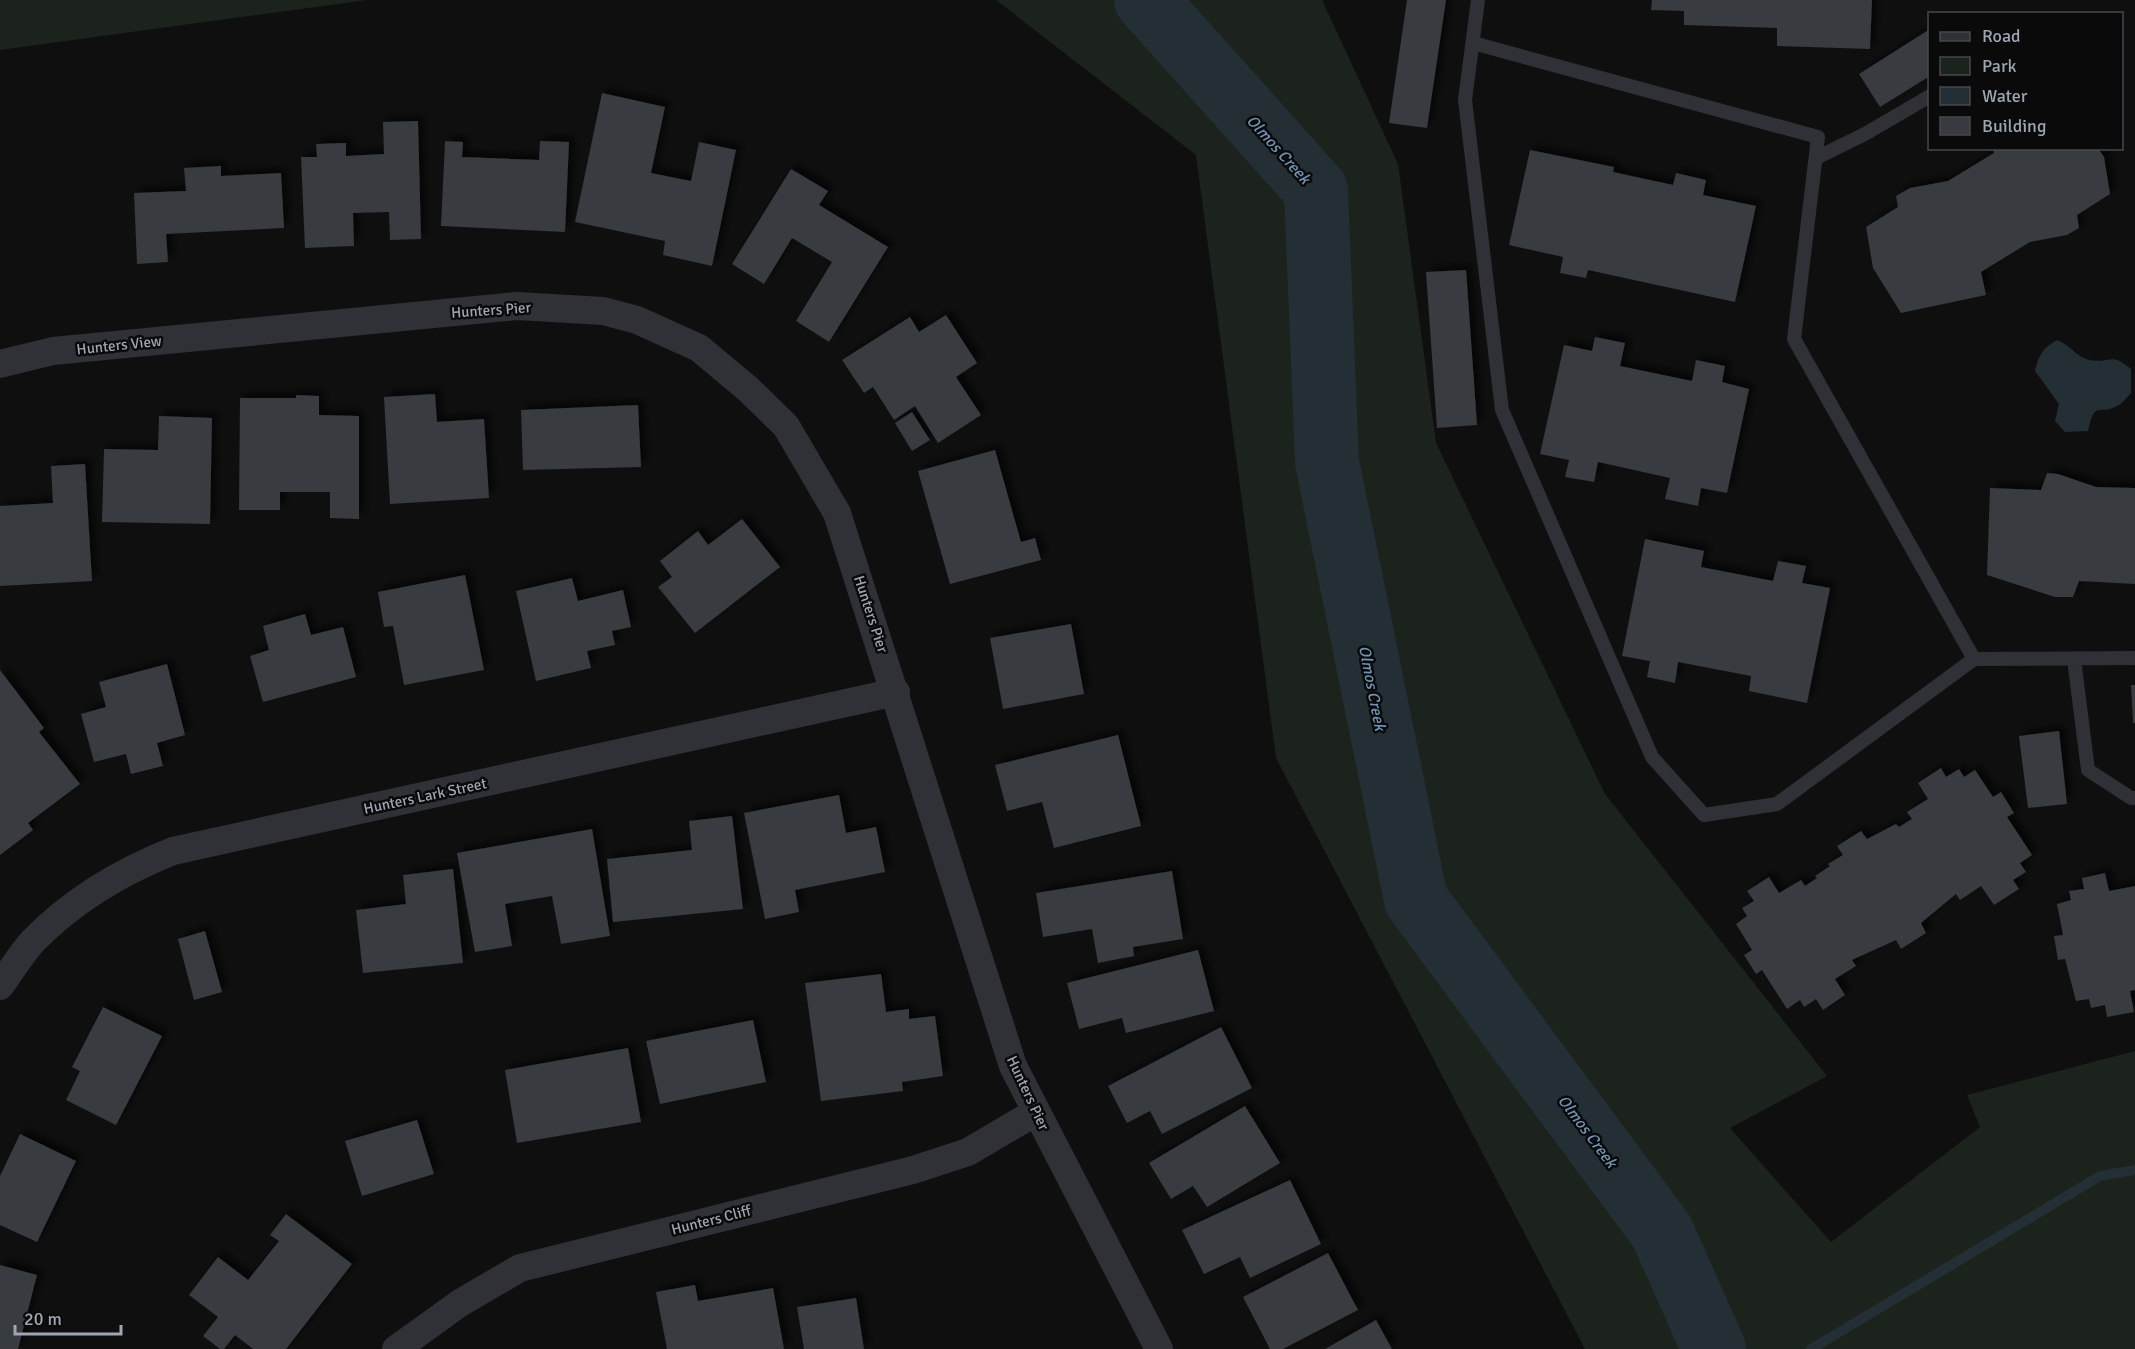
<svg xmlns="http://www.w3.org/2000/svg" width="2135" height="1349" viewBox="0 0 2135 1349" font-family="Signika,sans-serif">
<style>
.green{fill:#1b231c}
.water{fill:#242e35}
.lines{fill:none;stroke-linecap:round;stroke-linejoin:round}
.stream{stroke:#242e35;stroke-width:10}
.river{stroke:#242e35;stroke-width:64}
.building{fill:#383a3f;filter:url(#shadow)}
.lane{stroke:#2f3136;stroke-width:14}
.street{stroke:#2f3136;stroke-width:28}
.labels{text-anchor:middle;stroke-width:5;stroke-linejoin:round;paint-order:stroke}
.street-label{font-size:15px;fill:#9ea5b3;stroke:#0a0a0b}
.water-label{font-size:16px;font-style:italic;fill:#7094b3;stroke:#0a0a0b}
</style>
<defs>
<filter id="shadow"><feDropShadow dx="5.5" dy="-5.5" stdDeviation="3" flood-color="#0009"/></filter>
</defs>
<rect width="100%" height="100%" fill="#0f0f10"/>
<!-- green -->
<path class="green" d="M0,0h367l-367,50z
M996,0h326l76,164 38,279 169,351 222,282 -97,52 101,114 149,-115 -13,-32 168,-44v298h-550l-309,-591 -80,-603z"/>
<!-- water -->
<path class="water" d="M2057,340c14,5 20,18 33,20 19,4 21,-9 41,9v24c-4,4 -9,11 -14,13 -19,10 -22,-7 -29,25l-23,1 -10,-11 4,-17 -24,-33c3,-15 8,-23 22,-31z"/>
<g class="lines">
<!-- stream -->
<path class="stream" d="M1811,1349l289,-173 35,-6"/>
<!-- river -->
<path class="river" d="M1146,0l170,190 11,272 89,438 246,332 52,117"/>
</g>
<!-- building -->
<path class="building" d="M1407,0h39l-19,128 -38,-5z
M1652,0h220l-2,49 -93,-3v-18l-93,-3v-14l-33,-1z
M1930,29v47l-50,31 -21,-33z
M602,93l63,14 -14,66 40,8 8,-39 37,8 -24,116 -49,-11 2,-14 -90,-19z
M418,121l3,118 -31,1 -1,-28 -36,1 1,33 -49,2 -4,-91h16l-1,-13 30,-1v13l38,-2 -1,-32z
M445,141l18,1 -1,15 77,3 1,-19 29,1 -4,90 -124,-6z
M1993,148h105l6,9 6,37 -33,21 2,13 -12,7 -37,7 -49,30 5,23 -85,18 -28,-45 -7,-41 32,-20 -2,-11 14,-8 38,-7 46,-28z
M1530,150l84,17 -1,5 60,13 3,-12 30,7 -3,15 53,11 -21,96 -147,-32 -2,8 -26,-5 3,-16 -54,-12z
M221,166v10l60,-3 3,55 -118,6 2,28 -31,2 -3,-71 52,-2 -2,-23z
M791,169l37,22 -9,14 69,42 -59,95 -33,-21 36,-59 -40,-24 -28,46 -32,-20z
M1466,270l11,155 -40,3 -11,-156z
M946,315l31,48 -21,14 25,38 -43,28 -23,-37 -21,14 -21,-33 -9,6 -22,-33 68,-43 9,15z
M1595,337l30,6 -5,23 72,15 4,-21 29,6 -3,16 27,7 -22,104 -26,-5 -3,18 -33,-7 5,-21 -72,-16 -4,20 -29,-5 4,-17 -29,-6 24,-109 28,6z
M435,394l2,28 47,-3 5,79 -99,6 -6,-107z
M296,395l23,1v19l40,1v103l-29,-1v-26h-50v18h-41l1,-112h56z
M638,405l3,62 -118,3 -2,-60z
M912,412l18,28 -18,11 -17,-28z
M159,416l53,2 -2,106 -108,-2 2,-73 54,1z
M995,450l26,92 14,-4 6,22 -91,24 -32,-113z
M85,464l7,117 -92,5v-80l53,-3 -2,-37z
M2047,473l11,1 38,13 39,1v96l-56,-3 -6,16h-18l-68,-22 3,-87 51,2z
M742,519l38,48 -85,66 -37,-46 14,-10 -12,-16 38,-30 10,14z
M1645,539l59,12 -3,16 72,14 5,-20 28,5 -4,17 28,5 -23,115 -58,-12 2,-15 -73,-14 -3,21 -28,-6 3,-16 -28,-5z
M465,575l19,95 -80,15 -11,-59 -9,1 -6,-35z
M572,578l6,23 45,-11 8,37 -19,4 3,14 -28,6 4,17 -55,13 -20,-90z
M305,614l6,21 32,-8 13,50 -93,25 -13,-46 19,-6 -6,-24z
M1071,624l13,70 -81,15 -13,-71z
M167,664l18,71 -28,8 6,23 -32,8 -5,-20 -32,8 -13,-48 25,-7 -7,-25z
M0,670l44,58 -5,4 41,52 -52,39 5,7 -33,25z
M2131,685h4v38h-2z
M2059,731l8,73 -39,4 -9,-72z
M1118,735l23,91 -87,22 -12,-46 -35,9 -12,-46z
M1941,768l5,9 13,-8 5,8 11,-7 18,27 8,-5 13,21 -7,4 25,38 -12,8 6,9 -13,8 6,9 -25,16 -13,-19 -21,14 -4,-6 -35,29 5,10 -25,16 -5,-9 -44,20 4,6 -21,13 10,16 -22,15 -7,-11 -12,8 -4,-7 -13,9 -25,-39 -6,4 -12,-19 8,-5 -16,-26 11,-8 -5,-8 12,-7 -7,-10 22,-14 10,16 22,-13 4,6 12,-8 -2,-2 15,-10 -2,-2 15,-9 -6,-9 24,-15 6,8 29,-15 3,3 13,-8 -5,-7 21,-13 -10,-16z
M839,795l7,38 30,-6 9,45 -90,18 4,22 -34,7 -21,-106z
M732,816l11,93 -130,13 -6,-63 85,-9 -3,-29z
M592,829l18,107 -49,8 -9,-48 -47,8 7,42 -37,6 -18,-99z
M453,869l10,94 -100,10 -7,-63 50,-6 -3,-29z
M1172,871l11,68 -50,8 1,9 -36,7 -6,-34 -49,8 -7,-44z
M2105,873l4,18 26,-5v104l-5,1 4,21 -27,5 -2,-12 -14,3 -2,-9 -13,2 -11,-42 -7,1 -4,-24 9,-1 -6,-31 14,-4 -2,-9 15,-2 -2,-11z
M205,931l17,61 -28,8 -16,-61z
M1198,950l16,61 -88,22 -4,-15 -43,11 -12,-46z
M881,974l5,38 23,-3v10l26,-3 8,60 -41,6 1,9 -82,10 -16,-118z
M103,1007l59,29 -46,89 -50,-25 14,-29 -8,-4z
M753,1020l13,62 -106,22 -14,-63z
M1221,1027l31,61 -90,46 -12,-23 -23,12 -19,-37z
M628,1048l13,74 -124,21 -12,-73z
M1245,1106l35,57 -73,44 -14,-21 -22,13 -22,-36z
M417,1120l17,54 -72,22 -17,-55z
M20,1134l56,27 -39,81 -37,-17v-49z
M1290,1180l31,64 -71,34 -10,-21 -36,17 -22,-44z
M286,1214l66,50 -66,85h-33l-18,-14 -11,14h-4l-17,-13 15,-19 -29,-22 29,-38 30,23 31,-39 -9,-6z
M1328,1253l30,57 -75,39h-13l-27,-52z
M0,1265l37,10 -19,74h-18z
M695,1285l3,16 75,-13 11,61h-117l-11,-57z
M856,1298l8,51h-60l-7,-42z
M1376,1320l16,29h-67z"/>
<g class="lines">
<!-- lane -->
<path class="lane" d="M1478,0l-13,100 37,310 150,347 52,58 73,-11 197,-145 161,-1
M1473,43l345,94 -24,202 180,320
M1816,158l49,-24 65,-38
M2074,659l14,111 43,28h4"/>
<!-- street -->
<path class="street" d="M0,364l53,-13 464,-45 86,5 34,9 62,28 49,41 38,37 51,87 176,553 146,283
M0,986c11,-15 21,-32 33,-45 40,-41 87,-69 140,-90l723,-159
M396,1349l64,-46 60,-35 393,-98 55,-18 68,-40"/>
</g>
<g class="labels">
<!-- street labels -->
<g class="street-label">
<text transform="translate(491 310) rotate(-4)" y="5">Hunters Pier</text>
<text transform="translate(119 345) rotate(-6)" y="5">Hunters View</text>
<text transform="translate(871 614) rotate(72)" y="5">Hunters Pier</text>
<text transform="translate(425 796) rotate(-12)" y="5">Hunters Lark Street</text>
<text transform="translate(1028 1093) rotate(65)" y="5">Hunters Pier</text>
<text transform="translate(711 1220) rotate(-14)" y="5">Hunters Cliff</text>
</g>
<!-- water labels -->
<g class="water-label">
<text transform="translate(1279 149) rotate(48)" y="6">Olmos Creek</text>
<text transform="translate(1373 688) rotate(79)" y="6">Olmos Creek</text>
<text transform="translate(1588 1131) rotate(53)" y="6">Olmos Creek</text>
</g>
</g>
<!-- legend -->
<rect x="1928" y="12" width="195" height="138" fill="#0a0a0b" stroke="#45484e" stroke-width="1.5"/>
<rect x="1940" y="32" width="30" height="9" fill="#2f3136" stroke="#45484e" stroke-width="1.5"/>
<text x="1982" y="42" font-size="18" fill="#9ea5b3">Road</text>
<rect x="1940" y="57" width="30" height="18" fill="#1b231c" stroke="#45484e" stroke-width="1.5"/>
<text x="1982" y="72" font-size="18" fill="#9ea5b3">Park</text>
<rect x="1940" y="87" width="30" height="18" fill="#242e35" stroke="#45484e" stroke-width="1.5"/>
<text x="1982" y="102" font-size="18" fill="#9ea5b3">Water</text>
<rect x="1940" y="117" width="30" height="18" fill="#383a3f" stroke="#45484e" stroke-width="1.5"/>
<text x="1982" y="132" font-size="18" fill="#9ea5b3">Building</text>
<!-- scale -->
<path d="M15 1325v9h106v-9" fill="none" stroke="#9ea5b3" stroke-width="3"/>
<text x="24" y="1325" font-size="18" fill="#9ea5b3" stroke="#0a0a0b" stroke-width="4.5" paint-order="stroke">20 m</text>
</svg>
